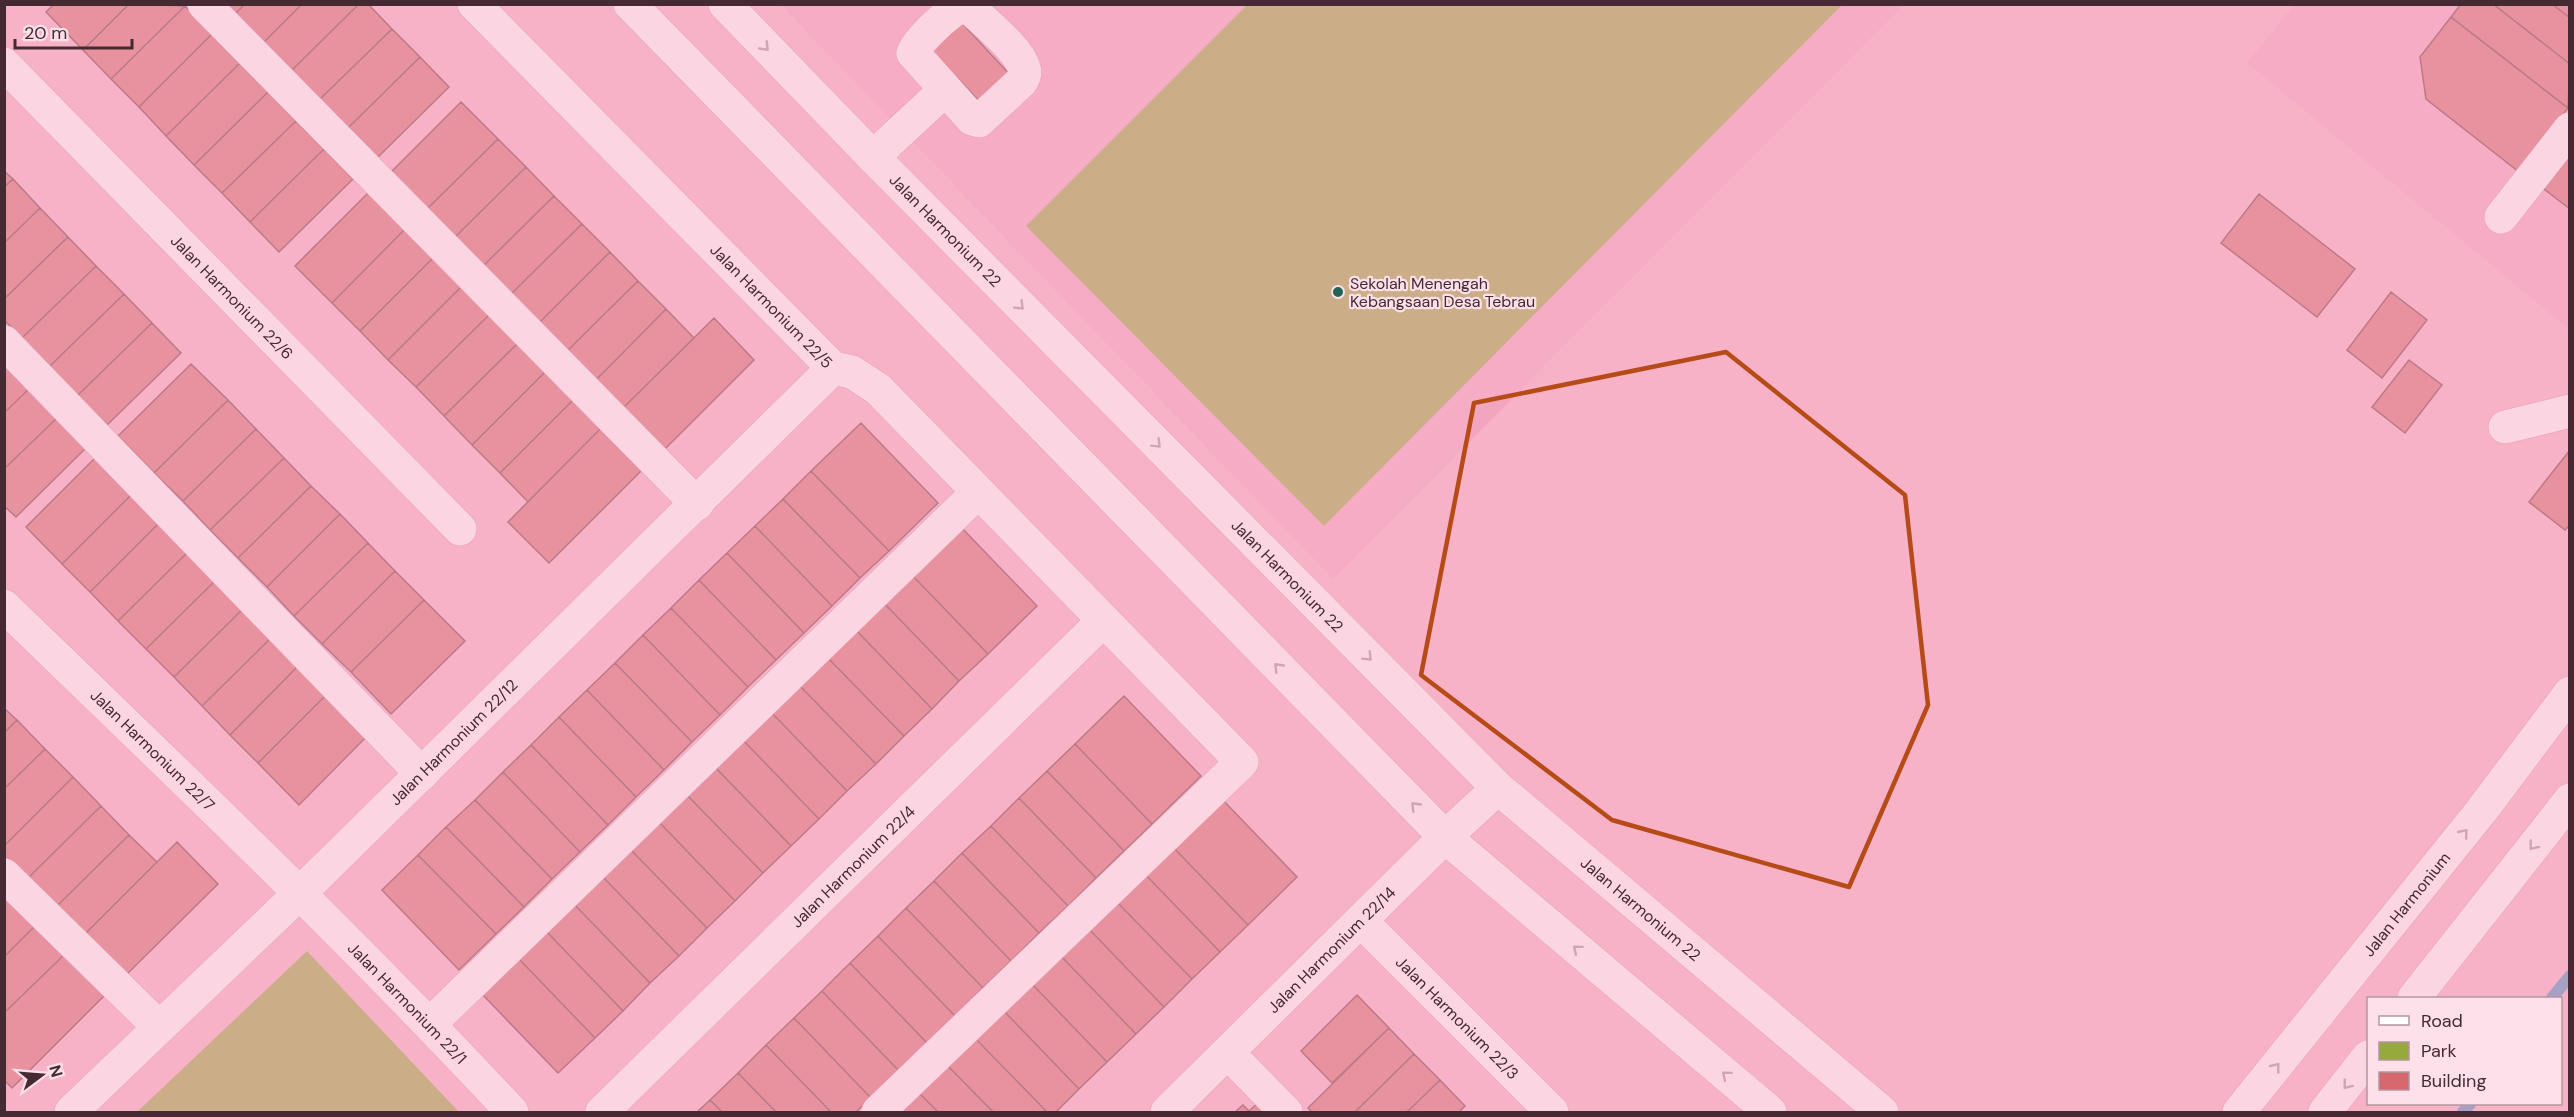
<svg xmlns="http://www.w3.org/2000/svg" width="2574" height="1117" viewBox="0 0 2574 1117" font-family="'DM Sans',sans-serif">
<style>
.built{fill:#f1a5be}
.green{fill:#96a93b}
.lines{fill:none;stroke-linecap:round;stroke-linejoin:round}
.stream{stroke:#448dbe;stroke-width:12}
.building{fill:#d6686e;stroke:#72373a;stroke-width:1.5}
.minor-casing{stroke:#cd8ba1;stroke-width:34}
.major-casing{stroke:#cd8ba1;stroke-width:34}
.minor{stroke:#fff;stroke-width:33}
.major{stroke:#fff;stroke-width:33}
.oneway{stroke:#a29499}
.marked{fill:none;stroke:#b74b18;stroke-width:4.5;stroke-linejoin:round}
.poi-dot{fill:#1f6558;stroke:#fde0e9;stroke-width:2}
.labels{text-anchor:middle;stroke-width:4.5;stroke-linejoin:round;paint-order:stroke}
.street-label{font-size:16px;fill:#452a33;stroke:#fde0e9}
.poi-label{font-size:16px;fill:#452a33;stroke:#fde0e9;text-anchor:start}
</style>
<rect width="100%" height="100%" fill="#f7b2c8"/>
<!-- built -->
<path class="built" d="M781,5h1123l-571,574z
M2294,5h275v324l-322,-266z"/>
<!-- green -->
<path class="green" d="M1247,5v-1l595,1 -518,521 -298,-300z
M307,951l152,161h-322z"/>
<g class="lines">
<!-- stream -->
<path class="stream" d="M2552,998l18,-22
M2463,1112l7,-8"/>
</g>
<!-- building -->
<path class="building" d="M54,4h75l-46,46 -37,-38z
M129,4l56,2 -74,73 -28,-29z
M224,4h21l-11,11z
M245,4h57l-40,40 -28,-29z
M302,4h57l-69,68 -28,-28z
M359,4h9l24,25 -74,72 -28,-29z
M2461,4h32l77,60 -2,44 -117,-91z
M2493,4h59l18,14v46z
M2552,4h18v14z
M185,6l27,28 -73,73 -28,-28z
M2451,17l117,91 -49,64 -93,-73 -6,-42z
M959,20l54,58 -29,28 -55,-58z
M392,29l28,28 -74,73 -28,-29z
M212,34l28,29 -74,73 -27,-29z
M420,57l29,30 -74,73 -29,-30z
M240,63l28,29 -74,73 -28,-29z
M268,92l28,29 -74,72 -28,-28z
M461,102l37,37 -74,73 -36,-37z
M296,121l28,28 -74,73 -28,-29z
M498,139l28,28 -74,73 -28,-28z
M2570,148v61l-30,-23z
M324,149l29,30 -74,73 -29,-30z
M526,167l28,29 -74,73 -28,-29z
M4,171l9,8 -9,8z
M13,179l27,29 -36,35v-56z
M369,192l36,37 -73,74 -37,-37z
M2259,194l96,75 -38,48 -96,-74z
M554,196l28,28 -74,73 -28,-28z
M40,208l28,29 -64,62v-56z
M582,224l28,28 -74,74 -28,-29z
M405,229l28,29 -73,73 -28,-28z
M68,237l28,29 -74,72 -18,-18v-21z
M610,252l28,29 -74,73 -28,-28z
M433,258l29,28 -74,74 -28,-29z
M96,266l28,28 -75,73 -27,-29z
M638,281l28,28 -73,74 -29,-29z
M462,286l27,29 -73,72 -28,-27z
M2391,292l36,28 -45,58 -35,-28z
M124,294l28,29 -75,73 -28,-29z
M666,309l28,29 -74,73 -27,-28z
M489,315l28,29 -73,72 -28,-29z
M714,318l40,42 -93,93 -41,-42z
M152,323l29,30 -74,72 -30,-29z
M517,344l28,28 -73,73 -28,-29z
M5,357l27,29 -28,27z
M2409,360l33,25 -37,48 -33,-26z
M191,364l37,36 -74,73 -36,-37z
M545,372l28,28 -73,73 -28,-28z
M32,386l28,29 -56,54v-56z
M228,400l28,29 -73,72 -29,-28z
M573,400l28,28 -73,74 -28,-29z
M60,415l29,30 -73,72 -12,-11v-37z
M861,423l77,80 -49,48 -78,-80z
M601,428l41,42 -93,93 -41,-41z
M256,429l28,29 -74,72 -27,-29z
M2570,450v75l-5,5 -36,-28z
M99,454l37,36 -74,74 -36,-37z
M284,458l27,28 -73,72 -28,-28z
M811,471l78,80 -29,27 -77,-79z
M311,486l29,28 -73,73 -29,-29z
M136,490l27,29 -73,73 -28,-28z
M783,499l77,79 -28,28 -77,-80z
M340,514l28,29 -74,73 -27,-29z
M163,519l29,29 -74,73 -28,-29z
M755,526l77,80 -28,27 -77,-80z
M960,526l77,80 -49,48 -77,-80z
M368,543l27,28 -73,73 -28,-28z
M192,548l28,28 -74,73 -28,-28z
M727,553l77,80 -28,27 -77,-80z
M395,571l29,29 -73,72 -29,-28z
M911,574l77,80 -29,27 -76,-79z
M220,576l27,29 -73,72 -28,-28z
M699,580l77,80 -28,27 -77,-79z
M424,600l41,41 -74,73 -40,-42z
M883,602l76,79 -27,28 -77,-80z
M247,605l29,28 -74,73 -28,-29z
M671,608l77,79 -28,28 -77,-80z
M855,629l77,80 -28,27 -78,-80z
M276,633l27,28 -73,74 -28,-29z
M643,635l77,80 -28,27 -77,-79z
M826,656l78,80 -28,28 -78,-80z
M303,661l28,29 -73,73 -28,-28z
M615,663l77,79 -28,28 -77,-80z
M798,684l78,80 -29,27 -77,-80z
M331,690l41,41 -73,74 -41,-42z
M587,690l77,80 -28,27 -77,-80z
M1124,696l77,80 -49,48 -77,-80z
M4,708l13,12 -13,13z
M770,711l77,80 -28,28 -77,-80z
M559,717l77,80 -28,28 -77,-80z
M17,720l28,29 -41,40v-56z
M742,739l77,80 -28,27 -77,-80z
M1075,744l77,80 -28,27 -77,-80z
M531,745l77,80 -28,27 -77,-80z
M45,749l28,28 -69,69v-57z
M714,766l77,80 -28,27 -77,-79z
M1047,771l77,80 -28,27 -77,-80z
M503,772l77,80 -28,27 -77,-79z
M73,777l28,29 -74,73 -23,-23v-10z
M686,794l77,79 -28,28 -77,-80z
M1220,797l77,80 -49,48 -77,-80z
M1019,798l77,80 -28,28 -77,-80z
M475,800l77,79 -28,28 -78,-80z
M101,806l28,29 -73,72 -29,-28z
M658,821l77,80 -28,27 -77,-79z
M991,826l77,80 -29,27 -77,-80z
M446,827l78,80 -28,27 -78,-79z
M129,835l28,27 -74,74 -27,-29z
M177,842l41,42 -94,93 -41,-41z
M1171,845l77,80 -28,27 -77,-80z
M630,849l77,79 -28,28 -77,-80z
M962,853l77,80 -28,28 -77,-80z
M418,855l78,79 -37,36 -77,-80z
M1143,872l77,80 -28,27 -77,-79z
M602,876l77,80 -29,27 -77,-80z
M934,881l77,80 -28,27 -77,-80z
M9,896l27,29 -32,32v-57z
M1115,900l77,79 -28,28 -77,-80z
M573,903l77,80 -27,28 -77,-80z
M906,908l77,80 -28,28 -77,-80z
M36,925l29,29 -61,59v-56z
M1087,927l77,80 -28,27 -77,-80z
M546,931l77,80 -28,27 -77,-80z
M878,936l77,80 -28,27 -77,-80z
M65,954l40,41 -93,93 -8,-8v-67z
M1059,954l77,80 -29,28 -77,-80z
M518,958l77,80 -37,35 -77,-80z
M850,963l77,80 -28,28 -77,-80z
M1030,982l77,80 -28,27 -77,-80z
M822,991l77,80 -28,27 -77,-80z
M1357,995l32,33 -57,55 -31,-32z
M1002,1009l77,80 -23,23h-9l-73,-75z
M794,1018l77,80 -15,14h-25l-65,-67z
M1389,1028l25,26 -59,58h-43l-4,-4z
M974,1037l73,75h-54l-47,-48z
M766,1045l65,67h-55l-38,-39z
M1414,1054l26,26 -33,32h-52z
M946,1064l47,48h-55l-20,-20z
M738,1073l38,39h-54l-12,-12z
M1440,1080l25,26 -6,6h-52z
M918,1092l20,20h-41z
M710,1100l12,12h-25z
M1258,1103l10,9h-33l8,-7 6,6z"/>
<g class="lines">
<defs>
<g id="minor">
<path d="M204,4l493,500"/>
<path id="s1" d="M474,4l359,364 19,4 26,17 364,373 -364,350"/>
<path d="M630,4l815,833 325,275"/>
<path id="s2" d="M725,4l148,153 625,631 384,324"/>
<path d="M963,5l6,2c14,14 50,42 55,61 2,6 0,10 -3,14l-42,39 -7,-2 -59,-66c6,-14 36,-42 50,-48z"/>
<path id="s3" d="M4,64l456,465"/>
<path d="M873,157l72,-67"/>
<path d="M2501,217l69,-88"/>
<path d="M4,342l418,432"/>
<path d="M2505,427l65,-16"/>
<path id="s4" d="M4,606c172,166 345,331 508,506"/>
<path d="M4,875l155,152"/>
<path id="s5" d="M1362,922l190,190"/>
<path d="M430,1024l548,-532"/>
<path d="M1228,1053l58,59"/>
<path id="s6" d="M71,1112l229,-219 533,-525"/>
<path id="s7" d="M602,1112l501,-491"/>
<path id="s8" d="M1167,1112l278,-275 53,-49"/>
</g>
<g id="major">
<path d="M2414,998l156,-198"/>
<path id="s9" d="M2239,1112l243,-302 88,-117"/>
<path d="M2325,1112l43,-55"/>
</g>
</defs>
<!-- minor casing -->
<use href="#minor" class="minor-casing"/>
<!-- major casing -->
<use href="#major" class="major-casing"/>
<!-- minor -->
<use href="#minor" class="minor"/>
<!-- major -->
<use href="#major" class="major"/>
</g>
<!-- one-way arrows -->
<defs><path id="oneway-chevron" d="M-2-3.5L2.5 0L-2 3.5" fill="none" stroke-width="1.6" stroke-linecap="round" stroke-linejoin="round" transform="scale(1.5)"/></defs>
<g class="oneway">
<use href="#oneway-chevron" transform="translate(765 47) rotate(46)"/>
<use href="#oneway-chevron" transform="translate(1020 306) rotate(45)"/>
<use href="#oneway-chevron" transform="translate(1157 444) rotate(45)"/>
<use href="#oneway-chevron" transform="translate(1368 657) rotate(45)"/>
<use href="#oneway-chevron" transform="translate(1278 667) rotate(-134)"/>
<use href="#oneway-chevron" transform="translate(1415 806) rotate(-134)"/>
<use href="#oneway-chevron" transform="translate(2464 833) rotate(-51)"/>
<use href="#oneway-chevron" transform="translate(2533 846) rotate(128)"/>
<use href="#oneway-chevron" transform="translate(1577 949) rotate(-140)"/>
<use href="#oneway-chevron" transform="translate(2276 1067) rotate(-51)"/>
<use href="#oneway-chevron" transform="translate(1726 1075) rotate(-140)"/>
<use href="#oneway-chevron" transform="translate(2347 1085) rotate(128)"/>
</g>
<!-- marked area -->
<path d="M0 0H2574V1117H0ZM1726,352l179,143 23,210 -79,182 -237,-67 -191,-145 53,-272z" fill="#f7b2c8" fill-opacity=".55" fill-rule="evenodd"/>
<path class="marked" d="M1726,352l179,143 23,210 -79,182 -237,-67 -191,-145 53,-272z"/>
<!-- markers -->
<circle class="poi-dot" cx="1338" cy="292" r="6"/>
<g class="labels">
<!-- street labels -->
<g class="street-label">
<text dy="6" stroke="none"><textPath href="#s2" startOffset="316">Jalan Harmonium 22</textPath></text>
<text dy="6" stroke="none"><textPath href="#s3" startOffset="326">Jalan Harmonium 22/6</textPath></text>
<text dy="6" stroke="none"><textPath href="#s1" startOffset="424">Jalan Harmonium 22/5</textPath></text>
<text dy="6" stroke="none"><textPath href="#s2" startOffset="802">Jalan Harmonium 22</textPath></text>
<text dy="6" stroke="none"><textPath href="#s6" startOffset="532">Jalan Harmonium 22/12</textPath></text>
<text dy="6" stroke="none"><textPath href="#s4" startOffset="207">Jalan Harmonium 22/7</textPath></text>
<text dy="6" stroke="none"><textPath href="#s7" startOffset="351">Jalan Harmonium 22/4</textPath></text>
<text dy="6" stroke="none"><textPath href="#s9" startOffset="267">Jalan Harmonium</textPath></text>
<text dy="6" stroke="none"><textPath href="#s2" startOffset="1288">Jalan Harmonium 22</textPath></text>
<text dy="6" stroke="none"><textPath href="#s8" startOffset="231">Jalan Harmonium 22/14</textPath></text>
<text dy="6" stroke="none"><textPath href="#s4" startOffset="566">Jalan Harmonium 22/1</textPath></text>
<text dy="6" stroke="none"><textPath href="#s5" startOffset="135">Jalan Harmonium 22/3</textPath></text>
</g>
<!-- poi labels -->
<g class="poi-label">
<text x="1350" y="289">Sekolah Menengah<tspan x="1350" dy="18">Kebangsaan Desa Tebrau</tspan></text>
</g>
</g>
<!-- border -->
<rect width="2574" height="1117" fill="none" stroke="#452a33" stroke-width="12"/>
<!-- legend -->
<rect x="2367" y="997" width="195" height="108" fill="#fde0e9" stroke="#b397a0" stroke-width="1.5"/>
<rect x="2379" y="1016" width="30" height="9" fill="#ffffff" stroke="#b397a0" stroke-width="1.5"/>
<text x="2421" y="1027" font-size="18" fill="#452a33">Road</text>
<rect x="2379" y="1042" width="30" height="18" fill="#96a93b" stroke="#b397a0" stroke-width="1.5"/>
<text x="2421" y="1057" font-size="18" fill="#452a33">Park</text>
<rect x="2379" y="1072" width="30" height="18" fill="#d6686e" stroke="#b397a0" stroke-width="1.5"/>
<text x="2421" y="1087" font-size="18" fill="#452a33">Building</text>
<!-- north arrow -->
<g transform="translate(42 1075) rotate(74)" stroke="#fde0e9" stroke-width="4.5" paint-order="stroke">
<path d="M0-4.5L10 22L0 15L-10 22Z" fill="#452a33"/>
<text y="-9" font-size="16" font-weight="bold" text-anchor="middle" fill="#452a33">N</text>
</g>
<!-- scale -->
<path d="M15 39v9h117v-9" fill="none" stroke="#452a33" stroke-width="3"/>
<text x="24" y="39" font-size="18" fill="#452a33" stroke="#fde0e9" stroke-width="4.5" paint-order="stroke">20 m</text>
</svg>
